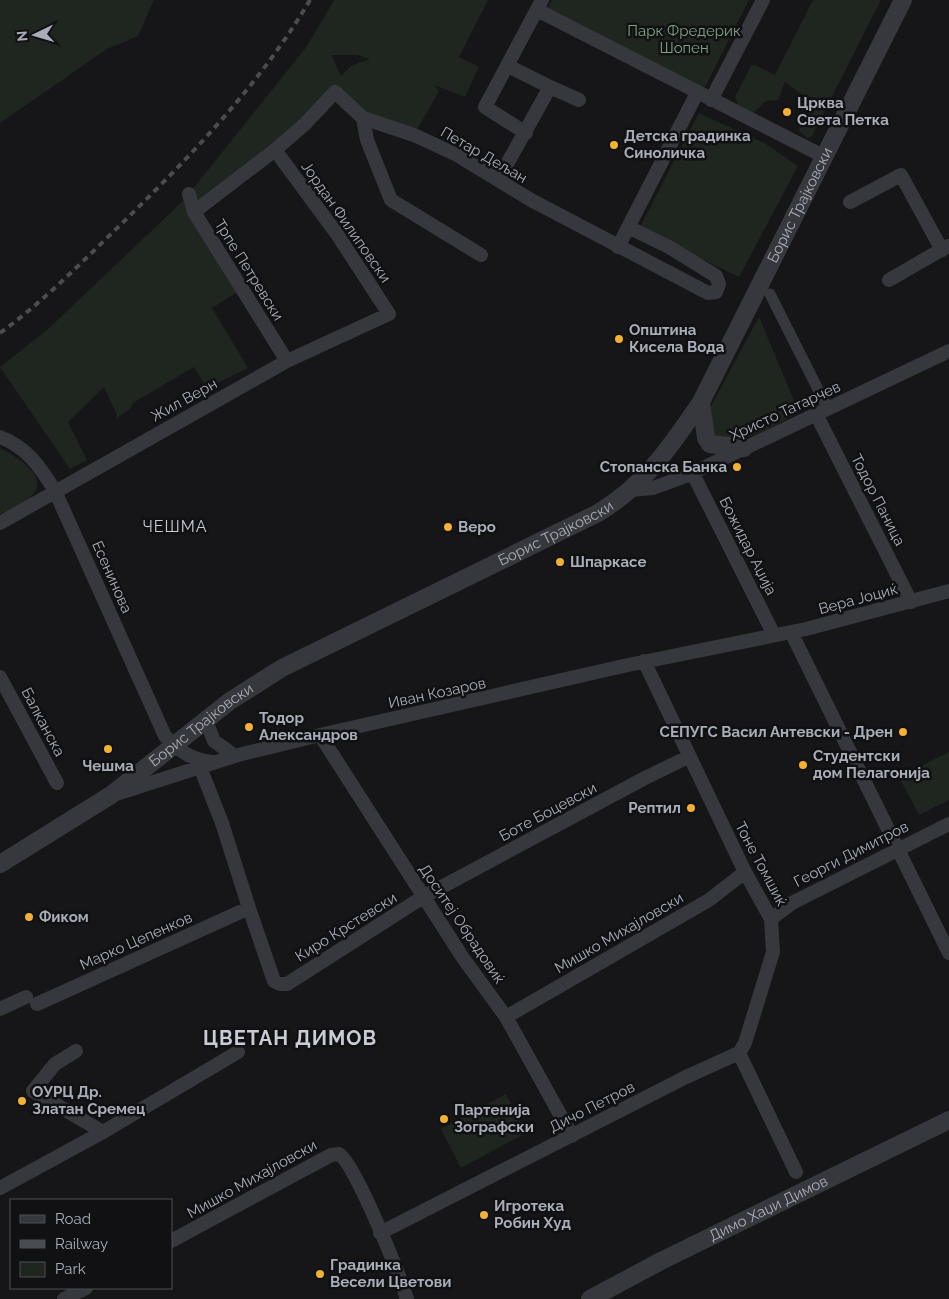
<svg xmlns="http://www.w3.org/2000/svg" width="949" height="1299" viewBox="0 0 949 1299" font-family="Raleway,sans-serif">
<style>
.green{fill:#1e261f;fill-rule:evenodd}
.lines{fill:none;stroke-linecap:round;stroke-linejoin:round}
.pedestrian{stroke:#37383d;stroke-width:11}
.minor{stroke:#37383d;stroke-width:14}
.tertiary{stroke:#37383d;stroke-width:18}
.rail{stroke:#4a4c52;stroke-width:4;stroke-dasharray:6 5;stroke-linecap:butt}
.poi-dot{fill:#f2b134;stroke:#111113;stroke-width:2}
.labels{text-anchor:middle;stroke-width:5;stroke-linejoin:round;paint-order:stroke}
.park-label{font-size:15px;fill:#7fa381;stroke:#111113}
.poi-label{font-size:15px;font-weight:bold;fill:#a8adb8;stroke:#111113;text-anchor:start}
.street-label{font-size:15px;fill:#a8adb8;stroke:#111113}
.neighbourhood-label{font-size:16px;letter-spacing:1px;fill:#c9ccd4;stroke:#111113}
.district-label{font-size:20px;font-weight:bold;letter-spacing:1px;fill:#c9ccd4;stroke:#111113}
</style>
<rect width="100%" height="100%" fill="#161618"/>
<!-- green -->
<path class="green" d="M0,0h154l-16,36 -31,13 -107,74z
M334,0h154l-29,57 20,10 -14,30 -31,-12 5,6 -25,44 -51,-17 -28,-26 -141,120 48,77 -30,19 36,60 -41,20 -13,-21 -61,36 -3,6 -15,10 2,-4 -13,-28 -36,35 19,38 -17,9 -70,-102 47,-37 137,-130 123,-154zM331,55h26l13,4 -19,7 -10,10z
M552,0h197l-47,93 -157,-81z
M813,0h68l-65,128 -4,8 -5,2 -8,-7 5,-35 -19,-14 -7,18 -12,1 -14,13 -13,-7 -4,-10 16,-31 4,-1 20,10z
M699,113l67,31 32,22 -59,111 -100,-48z
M759,317l40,95c-20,11 -67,42 -88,20v-26z
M0,448c12,6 45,25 36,42 -5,11 -26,19 -36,24z
M949,752v48l-30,15 -20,-38z
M506,1094l20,39 -65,35 -20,-39z"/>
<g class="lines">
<!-- pedestrian -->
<path class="pedestrian" d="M770,294l58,115"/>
<!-- minor -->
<path class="minor" d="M537,10l286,146
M550,87l29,13
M711,100l52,-100
M363,118l4,22 24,60 90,55
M526,133l-41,-26 57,-107
M498,180l52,-93 -42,-21
M189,194l5,18 93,149
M850,202l51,-27 41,75
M194,212l81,-62 30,-26 30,-32 28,26 51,17 43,20 74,45 177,93 8,-1 3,-8 -3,-8 -47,-29 -41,-20
M618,247l79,-154
M889,280l59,-34
M816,414l95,188
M0,437c27,10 41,31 55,54l110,245c14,15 27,24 47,26
M692,472l82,163
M631,490l22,-2 33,-12 263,-125
M0,523l287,-162 102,-47 -52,-80 -62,-84
M791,632l158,321
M644,661l101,211 26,47 2,33 -28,91 -6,10 57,119
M0,677l57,106
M206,721l8,20 21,15
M320,735l143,223 43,59 66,119
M116,794l122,-39 82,-20 308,-70 178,-36 143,-38
M249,908l25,73 6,3h7l136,-87 220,-118 45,-22
M771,919l21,-16 157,-79
M37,1004l212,-96 -27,-85 -22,-56
M0,1009l26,-12
M506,1017l203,-117 36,-28
M76,1051l-21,13 -22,27 70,41
M0,1188l103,-56 135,-80
M380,1233l306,-156 53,-24
M171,1241l160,-86 8,-1c16,9 61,122 68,145
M64,1299l22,-11"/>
<!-- tertiary -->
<g class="tertiary">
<path d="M701,402l5,36 4,6 34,4"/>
<path id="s1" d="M0,864l111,-69 119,-94 52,-33 316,-155c48,-29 72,-66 103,-111l202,-402"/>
<path id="s2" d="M590,1299l71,-38 288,-141"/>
</g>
<!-- rail -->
<path class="rail" d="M0,333c40,-29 75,-64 111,-99 73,-71 147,-146 199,-234"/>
</g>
<!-- markers -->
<g class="poi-dot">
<circle cx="787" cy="112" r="5"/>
<circle cx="614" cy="145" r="5"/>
<circle cx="619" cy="339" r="5"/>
<circle cx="737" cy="467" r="5"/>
<circle cx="448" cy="527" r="5"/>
<circle cx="560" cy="562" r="5"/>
<circle cx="249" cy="727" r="5"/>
<circle cx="903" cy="732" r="5"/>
<circle cx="108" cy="749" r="5"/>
<circle cx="803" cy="765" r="5"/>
<circle cx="691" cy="808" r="5"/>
<circle cx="29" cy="917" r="5"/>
<circle cx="22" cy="1101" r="5"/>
<circle cx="444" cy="1119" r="5"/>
<circle cx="484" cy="1215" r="5"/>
<circle cx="320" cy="1274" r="5"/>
</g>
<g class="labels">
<!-- park labels -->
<g class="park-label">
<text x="684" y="36">Парк Фредерик<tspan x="684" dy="17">Шопен</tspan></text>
</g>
<!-- poi labels -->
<g class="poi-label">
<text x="797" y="108">Црква<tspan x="797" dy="17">Света Петка</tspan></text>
<text x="624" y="141">Детска градинка<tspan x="624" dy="17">Синоличка</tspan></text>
<text x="629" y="335">Општина<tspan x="629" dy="17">Кисела Вода</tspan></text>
<text x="727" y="472" text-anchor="end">Стопанска Банка</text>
<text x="458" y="532">Веро</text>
<text x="570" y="567">Шпаркасе</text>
<text x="259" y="723">Тодор<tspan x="259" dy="17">Александров</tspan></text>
<text x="893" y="737" text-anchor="end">СЕПУГС Васил Антевски - Дрен</text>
<text x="813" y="761">Студентски<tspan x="813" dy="17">дом Пелагонија</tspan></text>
<text x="108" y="771" text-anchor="middle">Чешма</text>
<text x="681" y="813" text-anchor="end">Рептил</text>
<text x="39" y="922">Фиком</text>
<text x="32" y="1097">ОУРЦ Др.<tspan x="32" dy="17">Златан Сремец</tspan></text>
<text x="454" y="1115">Партенија<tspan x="454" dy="17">Зографски</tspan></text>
<text x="494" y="1211">Игротека<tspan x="494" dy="17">Робин Худ</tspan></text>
<text x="330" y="1270">Градинка<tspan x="330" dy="17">Весели Цветови</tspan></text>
</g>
<!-- street labels -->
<g class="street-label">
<text transform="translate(484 155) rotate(30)" y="5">Петар Дељан</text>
<text dy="5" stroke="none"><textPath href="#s1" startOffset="1069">Борис Трајковски</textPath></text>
<text transform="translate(346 222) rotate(55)" y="5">Јордан Филиповски</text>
<text transform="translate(249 270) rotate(58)" y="5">Трпе Петревски</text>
<text transform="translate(184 400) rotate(-29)" y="5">Жил Верн</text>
<text transform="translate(785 411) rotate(-25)" y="5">Христо Татарчев</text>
<text transform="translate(878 500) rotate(63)" y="5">Тодор Паница</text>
<text dy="5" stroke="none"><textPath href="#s1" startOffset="649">Борис Трајковски</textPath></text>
<text transform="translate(748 546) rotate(63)" y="5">Божидар Аџија</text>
<text transform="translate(112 577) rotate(66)" y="5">Есенинова</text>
<text transform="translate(858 599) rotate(-15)" y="5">Вера Јоциќ</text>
<text transform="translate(437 693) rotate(-12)" y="5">Иван Козаров</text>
<text transform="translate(43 722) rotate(62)" y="5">Балканска</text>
<text dy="5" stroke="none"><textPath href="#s1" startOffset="245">Борис Трајковски</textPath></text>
<text transform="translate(548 812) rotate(-28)" y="5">Боте Боцевски</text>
<text transform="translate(851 854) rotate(-27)" y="5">Георги Димитров</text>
<text transform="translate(761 864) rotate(62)" y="5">Тоне Томшиќ</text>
<text transform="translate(462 924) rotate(56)" y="5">Доситеј Обрадовиќ</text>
<text transform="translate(346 927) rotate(-32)" y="5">Киро Крстевски</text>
<text transform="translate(619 933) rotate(-30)" y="5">Мишко Михајловски</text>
<text transform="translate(136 941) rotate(-24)" y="5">Марко Цепенков</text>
<text transform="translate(592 1107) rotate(-27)" y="5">Дичо Петров</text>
<text transform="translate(252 1179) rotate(-29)" y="5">Мишко Михајловски</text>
<text dy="5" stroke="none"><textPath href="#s2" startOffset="200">Димо Хаџи Димов</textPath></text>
</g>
<!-- neighbourhood labels -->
<g class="neighbourhood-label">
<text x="175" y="532">ЧЕШМА</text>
</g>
<!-- district labels -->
<g class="district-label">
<text x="290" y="1045">ЦВЕТАН ДИМОВ</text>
</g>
</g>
<!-- legend -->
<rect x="10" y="1199" width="162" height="90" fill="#111113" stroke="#4d4f55"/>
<rect x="20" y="1215" width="25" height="8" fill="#37383d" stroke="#4d4f55"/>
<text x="55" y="1224" font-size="15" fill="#a8adb8">Road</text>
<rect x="20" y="1240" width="25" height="8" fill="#4a4c52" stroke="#4d4f55"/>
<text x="55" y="1249" font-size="15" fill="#a8adb8">Railway</text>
<rect x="20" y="1262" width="25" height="15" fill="#1e261f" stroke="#4d4f55"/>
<text x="55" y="1274" font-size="15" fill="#a8adb8">Park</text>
<!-- north arrow -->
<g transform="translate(35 35) rotate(265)" stroke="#111113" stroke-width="4" paint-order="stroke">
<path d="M0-4L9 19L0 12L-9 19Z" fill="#a8adb8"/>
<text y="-8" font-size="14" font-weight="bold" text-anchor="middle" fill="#a8adb8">N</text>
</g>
</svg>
